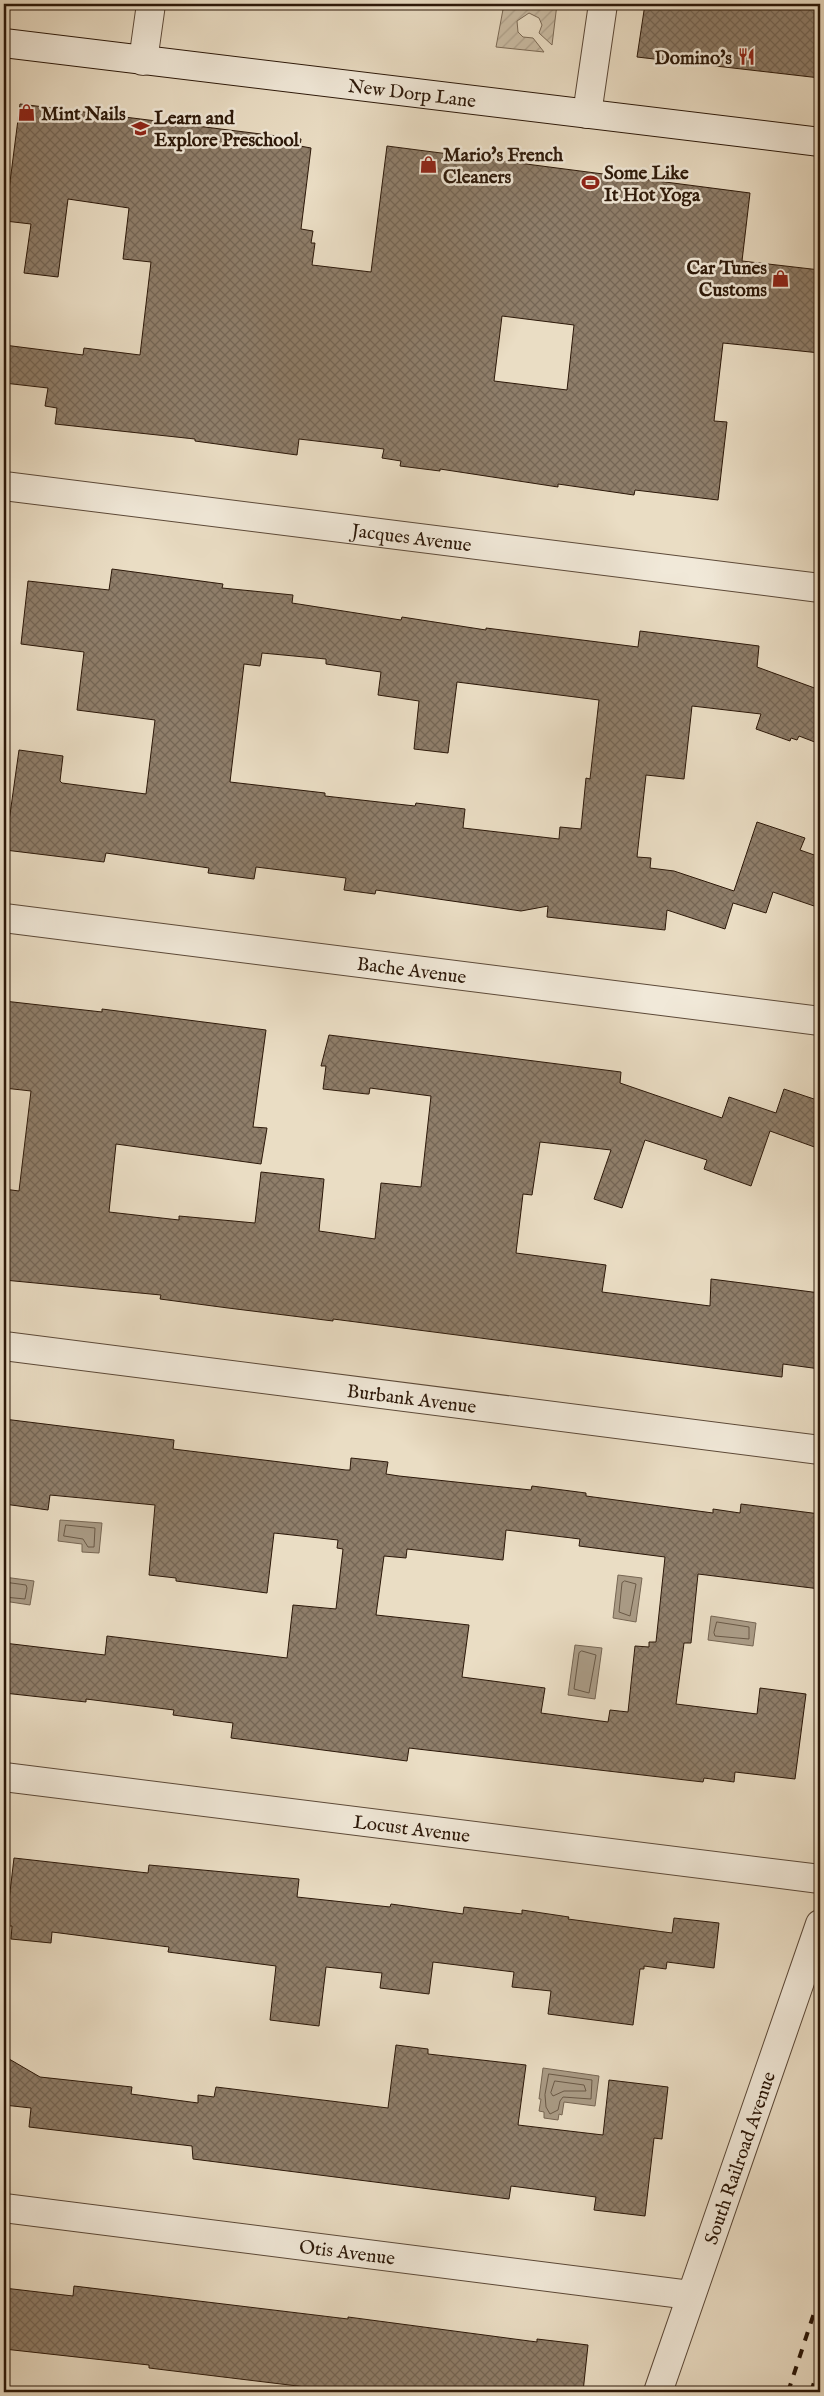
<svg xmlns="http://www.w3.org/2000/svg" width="824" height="2396" viewBox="0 0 824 2396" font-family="'IM FELL English',serif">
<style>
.garden{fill:url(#garden-furrows);stroke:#7b6a56}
.water{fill:#a99a84;stroke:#776653}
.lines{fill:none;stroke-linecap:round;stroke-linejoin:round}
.shore{stroke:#6a5946;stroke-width:1}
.building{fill:url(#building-cross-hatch);stroke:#2c1809;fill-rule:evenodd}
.street-casing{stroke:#5c4938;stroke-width:30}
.secondary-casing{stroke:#2c1809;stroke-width:30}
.street{stroke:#f1e9d9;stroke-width:28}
.secondary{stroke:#f1e9d9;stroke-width:28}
.rail{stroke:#2c1809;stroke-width:4;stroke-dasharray:9 9;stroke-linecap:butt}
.labels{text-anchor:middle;stroke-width:5;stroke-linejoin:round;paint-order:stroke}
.poi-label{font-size:19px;font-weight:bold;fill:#2c1809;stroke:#f1e9d9;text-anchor:start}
.street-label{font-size:19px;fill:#2c1809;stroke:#f1e9d9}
</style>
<defs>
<pattern id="garden-furrows" width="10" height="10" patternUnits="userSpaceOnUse" patternTransform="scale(1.25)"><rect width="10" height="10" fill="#cabca4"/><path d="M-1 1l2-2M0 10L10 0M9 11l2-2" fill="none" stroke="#aea18c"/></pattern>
<pattern id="building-cross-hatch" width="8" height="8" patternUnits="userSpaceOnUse" patternTransform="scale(1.25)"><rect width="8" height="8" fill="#8f7e6a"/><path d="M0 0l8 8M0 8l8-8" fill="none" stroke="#756655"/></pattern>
</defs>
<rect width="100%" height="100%" fill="#eaddc4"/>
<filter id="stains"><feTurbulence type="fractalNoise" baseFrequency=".004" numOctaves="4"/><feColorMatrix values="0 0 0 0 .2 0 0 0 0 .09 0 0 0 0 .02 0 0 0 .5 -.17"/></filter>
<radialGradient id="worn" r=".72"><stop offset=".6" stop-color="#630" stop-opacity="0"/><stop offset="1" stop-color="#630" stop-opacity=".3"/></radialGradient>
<!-- garden -->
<path class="garden" d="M504,4h53l-5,41 -13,-12 3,-8 -3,-7 -10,-5 -12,8 1,11 5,5 10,1 11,14 -48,-5z"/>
<!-- water -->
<path class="water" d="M60,1520l42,3 -3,30 -17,-1v-8l-24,-3z
M618,1575l24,3 -6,44 -23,-4z
M4,1577l30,4 -4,24 -26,-4z
M711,1616l45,7 -3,23 -45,-6z
M575,1645l27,3 -7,51 -27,-4z
M543,2068l56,8 -4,30 -31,-4 -2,13 -3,-1 -1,6 -14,-2v-6l-5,-1 2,-12h-2z"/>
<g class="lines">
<!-- shore -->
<path class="shore" d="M66,1525l29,3 -1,19h-6l-5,-8 -19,-3z
M625,1581l11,3 -6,32 -11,-4 3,-29z
M4,1582l22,3 1,3 -2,11 -21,-2
M717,1622l32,5v12l-34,-3 -1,-3z
M582,1651l14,4 -7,38 -15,-4 5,-36z
M549,2074l43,6 -1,19 -28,-2 -3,4 -2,9 -8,4 -4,-7 -1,-12z
M555,2081l29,4 2,6h-22l-11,5 -2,-3z"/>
</g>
<!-- building -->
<path class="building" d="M645,4h175v74l-183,-21z
M20,104l281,35 -1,7 11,2 -10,81 12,2 -2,12h4l-3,22 59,7 16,-126 363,47 -8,68 78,9v83l-97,-10 -9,78 13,1 -9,78 -83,-10 -1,5 -76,-11v3l-118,-18v2l-40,-5 1,-5 -19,-3 2,-9 -85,-10 -2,16 -102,-14v-2l-140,-15 2,-16 -12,-2 3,-18 -44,-5v-38l79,10 1,-7 56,7 11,-93 -28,-3 6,-51 -61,-9 -10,78 -34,-4 7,-49 -26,-3zM502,316l72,9 -7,65 -73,-9z
M112,569l111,15 -1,4 71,7 -1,8 109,17 1,-3 84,13v-2l152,19 2,-16 119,15 -2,21 63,23v54l-21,-8 -2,4 -6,-2 -1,3 -34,-12 5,-15 -69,-8 -8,73 -38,-4 -9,82 14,1 -1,10 24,3 60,20 23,-69 48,16 -5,12 20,7v51l-47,-16 -7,21 -33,-10 -8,26 -58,-19 -2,20 -118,-13 1,-11 -27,5 -145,-21 -1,4 -31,-4 2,-12 -90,-11 -2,12 -46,-6 1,-5 -103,-15 -2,9 -99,-12 14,-100 44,6 -3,25 2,2 84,11 9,-74 -78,-10 7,-58 -63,-8 7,-63 81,9zM262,653l64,6v5l55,8 -3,23 41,6 -5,48 34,4 9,-71 142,18 -9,79 -4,-1 -5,51 -21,-2 -1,12 -96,-11 2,-19 -49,-6 -1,3 -90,-10v-3l-95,-11 14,-118 16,2z
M4,1001l98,11v-3l164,21 -13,97 14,1 -6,36 -145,-20 -7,68 70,8v-4l76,7 6,-51 63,7 -5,52 56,8 6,-56 40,4 10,-91 -61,-8 -1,6h-2l-44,-5 3,-23h-5l8,-31 292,37 -1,11 102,35 7,-21 47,16 8,-24 36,12v48l-50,-18 -19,55 -47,-17 3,-9 -62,-20 -23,68 -28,-9 17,-49 -71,-8 -8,53 -9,-1 -7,59 90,12 -4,27 108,14 1,-27 109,14v76l-37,-5 -1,13 -449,-58v2l-105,-13 -68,-9 1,-4 -157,-15v-91l15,2 12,-100 -27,-3z
M4,1419l170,21 -1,9 173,21h4l1,-12 37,4 -2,12 13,2 132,14 1,-4 54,7v3l127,17v-4l27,4 1,-9 79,10v75l-122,-15 -7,69h-7l-8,61 81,10 3,-26 46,6 -11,85 -60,-7 -1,10 -30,-4 -1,4 -294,-34 -2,13 -176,-23 2,-15 -60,-8 1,-5 -88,-11v3l-82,-9v-50l101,12 2,-19 180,22 6,-53 43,4 7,-60 -6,-1 1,-8 -64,-7 -7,60 -91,-12v-3l-27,-3 6,-70 -105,-10 -2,15 -44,-6zM506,1530l74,9 -1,7 86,11 -9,85h-7v5l-14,-1 -7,66 -18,-2 -2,12 -67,-9 4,-25 -83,-11 7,-52 -93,-10 8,-59 22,2 1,-9 96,11z
M14,1858l134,15 1,-8 150,14 -2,18 93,10 1,-3 72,10 1,-7 58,7v-4l47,7 -1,2 104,14 2,-15 45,5 -5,45 -47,-6 -1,7 -22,-3v3h-4l-7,56 -85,-11 3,-23 -39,-4 2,-15 -81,-10 -4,32 -49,-6 2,-15 -56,-6 -7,59 -49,-6 6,-54 -108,-14 1,-5 -117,-15 -1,11 -40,-4 1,-13h-6z
M396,2045l32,4v5l98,11 -8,60 85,10 6,-55 59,7 -6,52 -8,-1 -9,78 -51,-6 2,-13 -85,-11 -2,13 -316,-40 -1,-13 -163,-19 2,-19 -27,-3v-49l36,21 92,10 -1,7 67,9v-8l16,2 2,-10 172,21z
M74,2286l274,33v-2l189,25v-3l51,6 -5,47h-236l-198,-24v-3l-145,-16v-61l69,8z"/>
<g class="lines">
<defs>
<g id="street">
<path d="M143,61l8,-57"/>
<path d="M587,114l16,-110"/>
<path id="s1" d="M4,486l816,102"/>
<path id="s2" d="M4,918l816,103"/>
<path id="s3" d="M4,1346l816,104"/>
<path id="s4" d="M4,1777l816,102"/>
<path id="s5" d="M4,2208l686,87"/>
<path id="s6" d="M658,2392l162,-468"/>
</g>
<g id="secondary">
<path id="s7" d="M4,43l816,99"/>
</g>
</defs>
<!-- street casing -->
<use href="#street" class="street-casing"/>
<!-- secondary casing -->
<use href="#secondary" class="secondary-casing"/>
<!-- street -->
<use href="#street" class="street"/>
<!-- secondary -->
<use href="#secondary" class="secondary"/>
<!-- rail -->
<path class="rail" d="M788,2392l32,-97
M811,2392l9,-28"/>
</g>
<!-- icons -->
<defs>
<symbol id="restaurant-bare" viewBox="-9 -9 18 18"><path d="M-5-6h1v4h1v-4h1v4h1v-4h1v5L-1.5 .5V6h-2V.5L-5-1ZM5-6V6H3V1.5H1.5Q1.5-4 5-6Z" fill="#8f2418" stroke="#f1e9d9" stroke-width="2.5" paint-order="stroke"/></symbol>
<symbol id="shop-bare" viewBox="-9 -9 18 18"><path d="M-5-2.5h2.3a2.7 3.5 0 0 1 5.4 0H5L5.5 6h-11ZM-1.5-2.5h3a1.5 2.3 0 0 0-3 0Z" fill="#8f2418" stroke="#f1e9d9" stroke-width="2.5" paint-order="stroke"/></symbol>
<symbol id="school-bare" viewBox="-9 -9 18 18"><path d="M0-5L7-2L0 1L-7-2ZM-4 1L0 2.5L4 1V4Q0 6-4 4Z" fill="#8f2418" stroke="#f1e9d9" stroke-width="2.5" paint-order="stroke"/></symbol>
<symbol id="stadium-bare" viewBox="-9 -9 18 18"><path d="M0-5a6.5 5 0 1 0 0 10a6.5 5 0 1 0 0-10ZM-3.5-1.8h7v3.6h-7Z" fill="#8f2418" stroke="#f1e9d9" stroke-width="2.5" paint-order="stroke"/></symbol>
</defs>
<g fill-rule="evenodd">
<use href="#restaurant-bare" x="734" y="44" width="25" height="25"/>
<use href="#shop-bare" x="14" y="100" width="25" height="25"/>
<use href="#school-bare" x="128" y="116" width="25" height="25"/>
<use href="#shop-bare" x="416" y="152" width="25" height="25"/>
<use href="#stadium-bare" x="578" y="170" width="25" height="25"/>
<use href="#shop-bare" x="768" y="266" width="25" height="25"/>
</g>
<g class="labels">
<!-- poi labels -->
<g class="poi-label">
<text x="732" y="64" text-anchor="end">Domino's</text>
<text x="41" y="120">Mint Nails</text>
<text x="154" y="124">Learn and<tspan x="154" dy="22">Explore Preschool</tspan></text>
<text x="443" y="161">Mario's French<tspan x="443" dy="22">Cleaners</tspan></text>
<text x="604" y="179">Some Like<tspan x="604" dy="22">It Hot Yoga</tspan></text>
<text x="767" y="274" text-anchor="end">Car Tunes<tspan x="767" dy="22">Customs</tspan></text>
</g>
<!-- street labels -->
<g class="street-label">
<text dy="7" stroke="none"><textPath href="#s7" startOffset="411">New Dorp Lane</textPath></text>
<text dy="7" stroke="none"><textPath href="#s1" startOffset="411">Jacques Avenue</textPath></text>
<text dy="7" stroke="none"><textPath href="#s2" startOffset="411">Bache Avenue</textPath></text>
<text dy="7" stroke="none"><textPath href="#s3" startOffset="411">Burbank Avenue</textPath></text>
<text dy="7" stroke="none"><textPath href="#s4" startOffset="411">Locust Avenue</textPath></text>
<text dy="7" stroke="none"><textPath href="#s6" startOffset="248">South Railroad Avenue</textPath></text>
<text dy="7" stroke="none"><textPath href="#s5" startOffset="346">Otis Avenue</textPath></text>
</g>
</g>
<!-- margin -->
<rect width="824" height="2396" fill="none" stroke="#eaddc4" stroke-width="20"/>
<rect x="5" y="5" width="814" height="2386" fill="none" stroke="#2c1809" stroke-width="2.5"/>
<rect x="10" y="10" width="804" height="2376" fill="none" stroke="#2c1809"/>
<rect width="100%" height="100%" filter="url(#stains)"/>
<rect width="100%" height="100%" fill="url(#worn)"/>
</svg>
